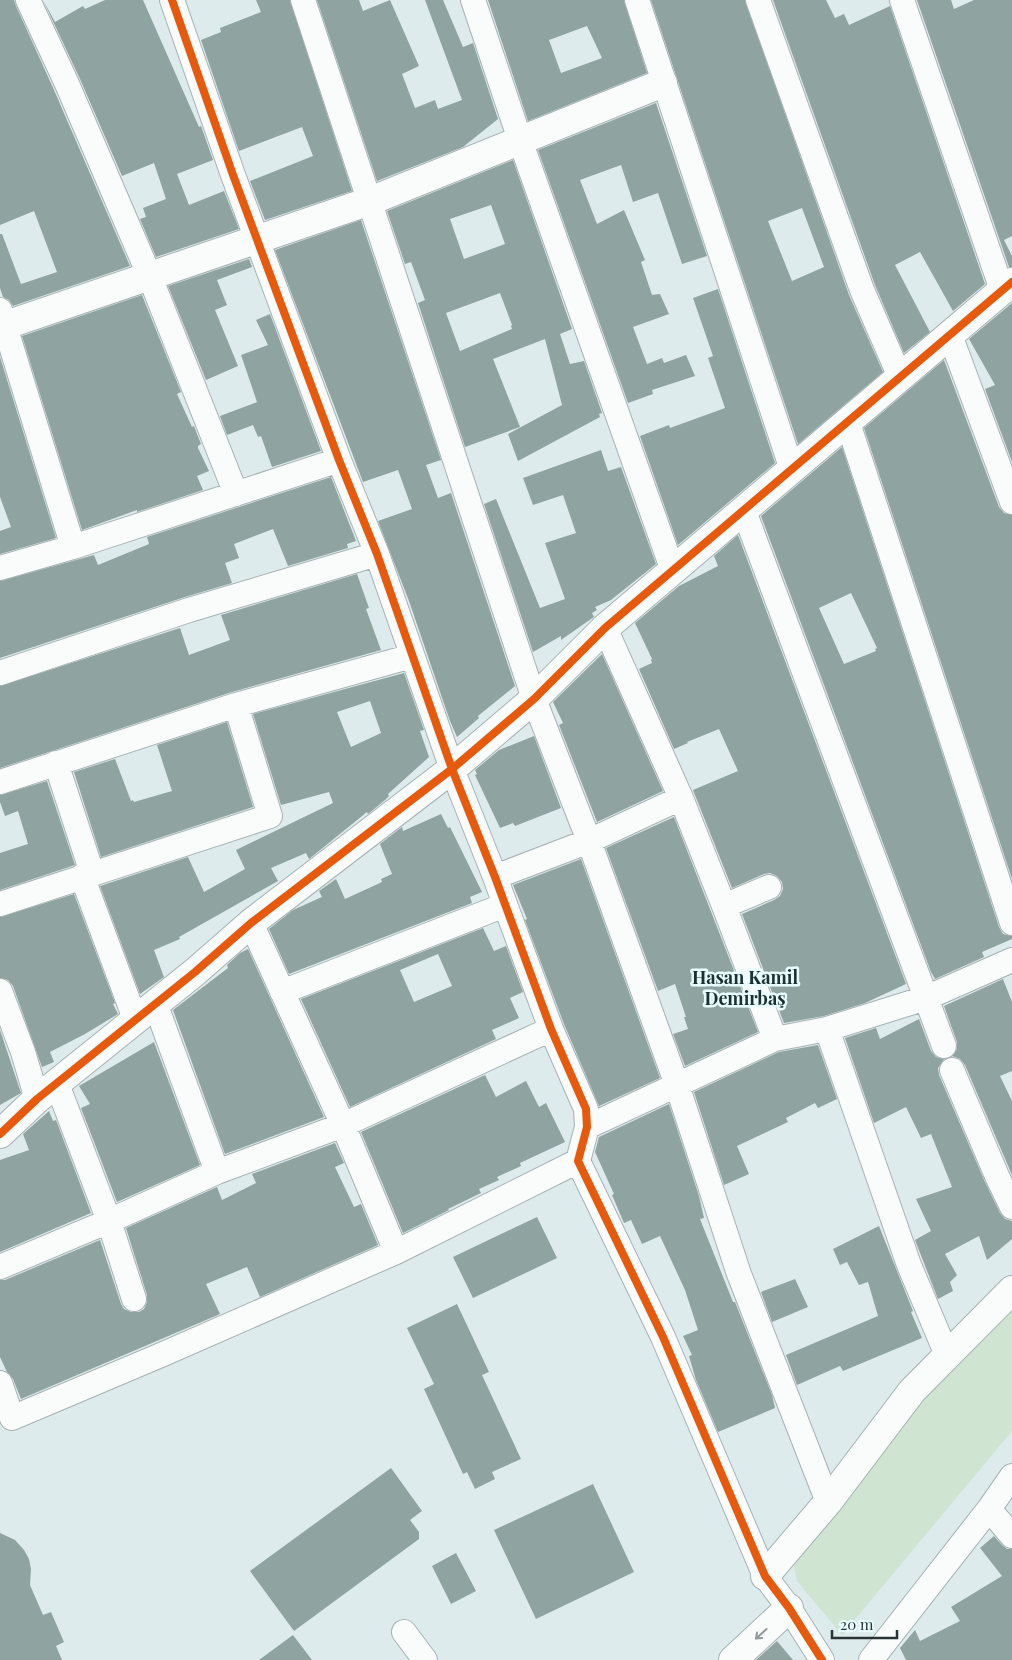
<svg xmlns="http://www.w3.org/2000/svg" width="1012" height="1660" viewBox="0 0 1012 1660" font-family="'Playfair Display',serif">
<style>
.green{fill:#cfe5d2}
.building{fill:#8fa3a0;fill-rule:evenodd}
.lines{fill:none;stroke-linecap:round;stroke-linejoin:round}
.street-casing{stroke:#a6b1b2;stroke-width:26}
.secondary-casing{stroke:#a6b1b2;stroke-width:30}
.street{stroke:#fafcfc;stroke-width:24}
.secondary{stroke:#fafcfc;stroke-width:28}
.cycleway-casing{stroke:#e9fcfe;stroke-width:11}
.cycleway{stroke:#e8590c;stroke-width:8}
.oneway{stroke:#929898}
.labels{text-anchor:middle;stroke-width:5;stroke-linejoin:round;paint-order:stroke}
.district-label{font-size:18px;font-weight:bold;fill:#1c3032;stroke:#e9fcfe}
</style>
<rect width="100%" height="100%" fill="#deebec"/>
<!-- green -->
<path class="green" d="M1012,1302v129l-170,204 -45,-54 -3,-15 6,-27 86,-112z"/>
<!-- building -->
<path class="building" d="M0,0h14l2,6 38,84 76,176 -117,40 -4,-6 -6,-3 -3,-9v-54h2l19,50 36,-12 -23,-61 -34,14z
M43,0l12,22 28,-16 2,3 20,-9h38l56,127 2,-1 12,34 -36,14 12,31 35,-14 15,38 -83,28 -16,-38 6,-2 -3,-9 23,-9 -12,-36 -32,13 -42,-97z
M256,0h34l62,191 -87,29 -15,-39 63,-25 -11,-29 -63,24 -38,-111 20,-8 -1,-4 41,-16z
M317,0h42l4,11 27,-11 29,66 -17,8 13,34 20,-8 3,9 24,-9 -37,-100h18l20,47 10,-4 25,76 -35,28 -86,34z
M488,0h136l23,73 -119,48zM587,26l15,32 -41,15 -12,-33z
M651,0h94l104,295 34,77 -85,72zM802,208l22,59 -32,14 -24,-60z
M773,0h53l9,18 9,-4 5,11 41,-19 95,278 -32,27 -33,-59 -25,13 35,67 -26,21 -29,-68z
M917,0h34l3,9 20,-9h38v236l-8,4 8,16v11h-3z
M656,103l51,153 -25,8 -24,-71 -25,9 -12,-37 -41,15 17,44 27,-14 21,50 -4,2 11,33 8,-1 9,20 -36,13 14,37 15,-6 2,5 22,-8 9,21 -43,14 1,4 -25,9 -90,-253z
M513,160l59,169 -12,5 10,30 14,-3 18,52 -3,1 1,3 -82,44 -10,-27 54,-29 -17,-66 -52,20 27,68 -55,20 -47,-144 7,-3 -14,-38 -6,2 -18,-53zM491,205l14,39 -41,15 -14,-40zM500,293l12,32 -1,1 1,3 -52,22 -14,-38z
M361,220l80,240 -15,5 12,33 13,-5 64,193 -37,30 1,2 -22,19 -7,-16 -41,-120 -31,-80 34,-12 -14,-39 -35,12 -88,-232z
M249,259l3,8 -35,13 10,25 -12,5 23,56 -32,14 -38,-94z
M718,289l57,174 -97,82 -38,-109 29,-11 1,3 55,-20 -17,-50 5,-2 -20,-58z
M142,295l39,97 -4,2 15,33 2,-1 7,18 -3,2v2l11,23 -12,5 6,14 -66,22v-2l-55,20 -60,-194z
M1012,303v159l-27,-73 10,-4 -26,-46z
M270,314l51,137 -49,16 -11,-31 -3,1 -5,-12 -26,10 -7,-19 37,-14 -16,-47 27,-10 -12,-25z
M0,357l56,181 -56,16v-23l11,-4 -11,-30z
M944,360l55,147 5,6 8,2v364l-148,-451z
M842,447l157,480 4,7 9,2v3l-30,13 2,5 -49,22 -4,-7 -170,-456zM851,593l26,55 -2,1 1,2 -32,13 -25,-56z
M601,450l7,21 13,-4 35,97 -45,36 -16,7 2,3 -5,3 2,4 -3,2 -30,21v-4l-28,16 -49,-148 12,-5 44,109 25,-9 -20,-56 31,-10 -13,-38 -30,10 -10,-27z
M331,477l25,64 -9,3 1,4 -60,18 -15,-37 -39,15 5,14 -14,5 7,20 -47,14 -185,61v-77l94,-26 4,10 51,-21 -2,-7z
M738,535l168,449 -41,19 -41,13 -40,7 -42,-109 32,-14 6,-4 3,-7 -1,-7 -5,-6 -7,-3 -6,1 -32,14 -39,-98 45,-19 -19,-42 -32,13 1,1 -14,6 -35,-80 13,-6 -1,-3 1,-1 -17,-36 44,-37 39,-20 -4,-10z
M357,574l12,34 -3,1 15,41 -149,42 -232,76v-82l180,-58 9,27 41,-15 -9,-25z
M602,654l61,137 -66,31 -38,-97 4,-2 -10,-21z
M404,673l20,57 -4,1 9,26 -41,37 1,2 -4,4 -17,14 -1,-2 -58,47 -3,-6 -35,15 7,13 -99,56 1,2 -26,11 10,27 -24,17 -40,-108 88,-29 16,35 41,-23 -9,-19 97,-47 -4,-11 -48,13 -28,-91zM370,701l11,32 -30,14 -14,-35z
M227,722l26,85 -152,50 -27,-85 41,-13 16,42 2,-1 1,2 38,-11 -15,-46z
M534,736l27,72 -46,18 -2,-3 -13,5 -25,-53 2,-1 -2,-4 24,-20z
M47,781l28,84 -75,25v-37l28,-9 -10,-33 -13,5 -5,-14v-7z
M441,814l7,14 2,-1 32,65 -12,5 2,6 -183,71 -20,-45 24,-19 29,-13 -3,-6 17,-12 9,20 37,-17 -1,-3 11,-5 -12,-30 22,-17 1,4z
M674,817l84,215 -73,34 -12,-32 15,-5 -4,-12h2l-11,-33 -17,7 -52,-143z
M581,859l79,219 -61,28 -35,-82 -39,-104 2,-1 -14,-34z
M74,894l41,109 -2,1 5,10 -33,20 -35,18 4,10 -12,5 -29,-81 -5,-6 -8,-2v-61z
M483,928l11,23 12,-5 17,46 -13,6 9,20 -27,12 4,9 -146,68 -49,-108zM438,954l14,32 -38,16 -14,-32z
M248,949l76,168 -99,37 -52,-144 55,-42 -1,-3 13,-12z
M1003,979l9,23v69l-12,5 12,25v74l-47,-110 -5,-6 -8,-3 5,-7v-7l-13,-36z
M919,1019l12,32 5,6 8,2 -6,9 1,7 46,107 15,31 5,6 7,2v18l-25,21 -8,-24 -34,18 12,21 -7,7 3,9 -15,8 -23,-59 16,-9 -15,-32 36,-12 -21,-53 -10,4 -15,-31 -32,16 -29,-85 31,-10 4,11z
M0,1030l21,63 -21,12z
M154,1042l46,123 -83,37 -36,-94 9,-4 -11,-18z
M818,1045l19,54 -19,9 -3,-5 -29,15 2,4 -51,24 12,28 -25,11 -30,-93 85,-40z
M485,1075l11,22 30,-16 13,26 7,-4 19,39 -45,21 1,3 -24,11 2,3 -20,9 2,4 -33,16 1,1 -46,23 -42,-101z
M669,1104l30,92 5,22 -4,1 33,83h2l37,93 3,13 -57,24 -22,-52 -7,-24 3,-1 -9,-19 15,-6 -13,-40 -25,-54 -18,8 -11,-24 -7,3 -12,-28 2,-1 -19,-42 4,-15z
M49,1111l4,10 3,-1 35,93 -91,39v-92l29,-10 -6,-16z
M335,1143l9,20 -9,4 19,40 7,-3 17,41 -118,52 -13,-30 -41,17 14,30 -199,85 -8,-20 -6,-7 -7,-15v-77h5l95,-40 21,64 3,5 7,3h8l5,-3 3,-7v-7l-21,-67 91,-41 5,13 34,-17 -4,-9z
M537,1217l20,41 -84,40 -20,-41z
M879,1226l34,85 -2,1 11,26 -79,33 -3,-5 -43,19 -11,-30 92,-39 -10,-34 -9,3 -12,-23 -7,3 -7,-16z
M795,1279l13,28 -36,15 -11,-30z
M457,1304l32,68 -7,3 39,84 -29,13 3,7 -20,10 -8,-17 -4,2 -39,-85 10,-5 -27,-56z
M391,1468l31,43 -12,9 9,12v7l-125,92 -44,-60z
M593,1484l41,88 -98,47 -42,-89z
M0,1533l15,7 9,10 5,9 2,10 -1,16 13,30 8,-3 13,30 -8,4 6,14h-62z
M994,1536l8,9 5,4h5v111h-106l-6,-12 15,-18 5,11 40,-20 -9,-14 51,-31 -22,-28z
M456,1553l20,38 -25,13 -19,-38z
M293,1635l19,25h-53z
M777,1641l16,19h-37z"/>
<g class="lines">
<defs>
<path id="street" d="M28,0l39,84 83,193 86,217
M172,0l61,175 106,285 38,94 75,215 43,108 56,152 35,80 1,18 -9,34 85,176 102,239 24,32 33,52
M303,0l231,699 55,142 88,244 62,189 89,228
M473,0l47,140 153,431
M637,0l155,470
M758,0l104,290 38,87
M902,0l100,290
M0,310l73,237
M950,335l62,167
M848,423l164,500
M744,511l200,535
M0,568l73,-21 266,-87
M605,628l76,170 43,108 51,133
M0,673l189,-63 188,-56
M56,763l36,110
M0,782l236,-77 176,-49
M82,876l53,143
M495,877l94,-36 92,-43
M0,904l270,-88 -34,-111
M724,906l45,-19
M251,923l92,202 53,127
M0,991l23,61 14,47
M282,992l223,-87
M155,1003l62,169
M827,1029l82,236 38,90
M952,1070l45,106 15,31
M57,1084l52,137 25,78
M587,1127l188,-88 52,-10 99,-31 86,-38
M0,1267l109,-46 108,-49 126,-47 208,-96
M0,1383l12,35 149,-63 235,-103 182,-91
M989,1509l23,27
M404,1632l21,28
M871,1660l118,-151 23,-33"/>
<path id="secondary" d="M0,327l370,-126 293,-118
M0,1134l37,-35 158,-127 56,-49 201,-154 82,-70 71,-71 407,-346
M765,1576l63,-74 84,-111 100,-101
M733,1660l56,-52"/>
</defs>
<!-- street casing -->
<use href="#street" class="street-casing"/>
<!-- secondary casing -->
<use href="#secondary" class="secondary-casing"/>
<!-- street -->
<use href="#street" class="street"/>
<!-- secondary -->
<use href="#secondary" class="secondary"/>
<defs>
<path id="cycleway" d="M172,0l61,175 106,285 38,94 75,215 43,108 56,152 35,80 1,18 -9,34 85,176 102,239 24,32 33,52
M0,1134l37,-35 158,-127 56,-49 201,-154 82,-70 71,-71 407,-346"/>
</defs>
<!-- cycleway casing -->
<use href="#cycleway" class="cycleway-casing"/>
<!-- cycleway -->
<use href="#cycleway" class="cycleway"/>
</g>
<!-- one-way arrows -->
<defs><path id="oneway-shaft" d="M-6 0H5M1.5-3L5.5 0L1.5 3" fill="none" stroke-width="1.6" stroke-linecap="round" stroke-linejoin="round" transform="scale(1.25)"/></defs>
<use class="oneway" href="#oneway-shaft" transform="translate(761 1634) rotate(138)"/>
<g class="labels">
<!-- district labels -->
<g class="district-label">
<text x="745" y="984">Hasan Kamil<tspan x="745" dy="21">Demirbaş</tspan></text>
</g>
</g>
<!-- scale -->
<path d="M832 1630v8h65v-8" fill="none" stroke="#2a3334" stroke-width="2.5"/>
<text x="840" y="1630" font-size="15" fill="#2a3334" stroke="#e9fcfe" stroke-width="4" paint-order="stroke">20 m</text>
</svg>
